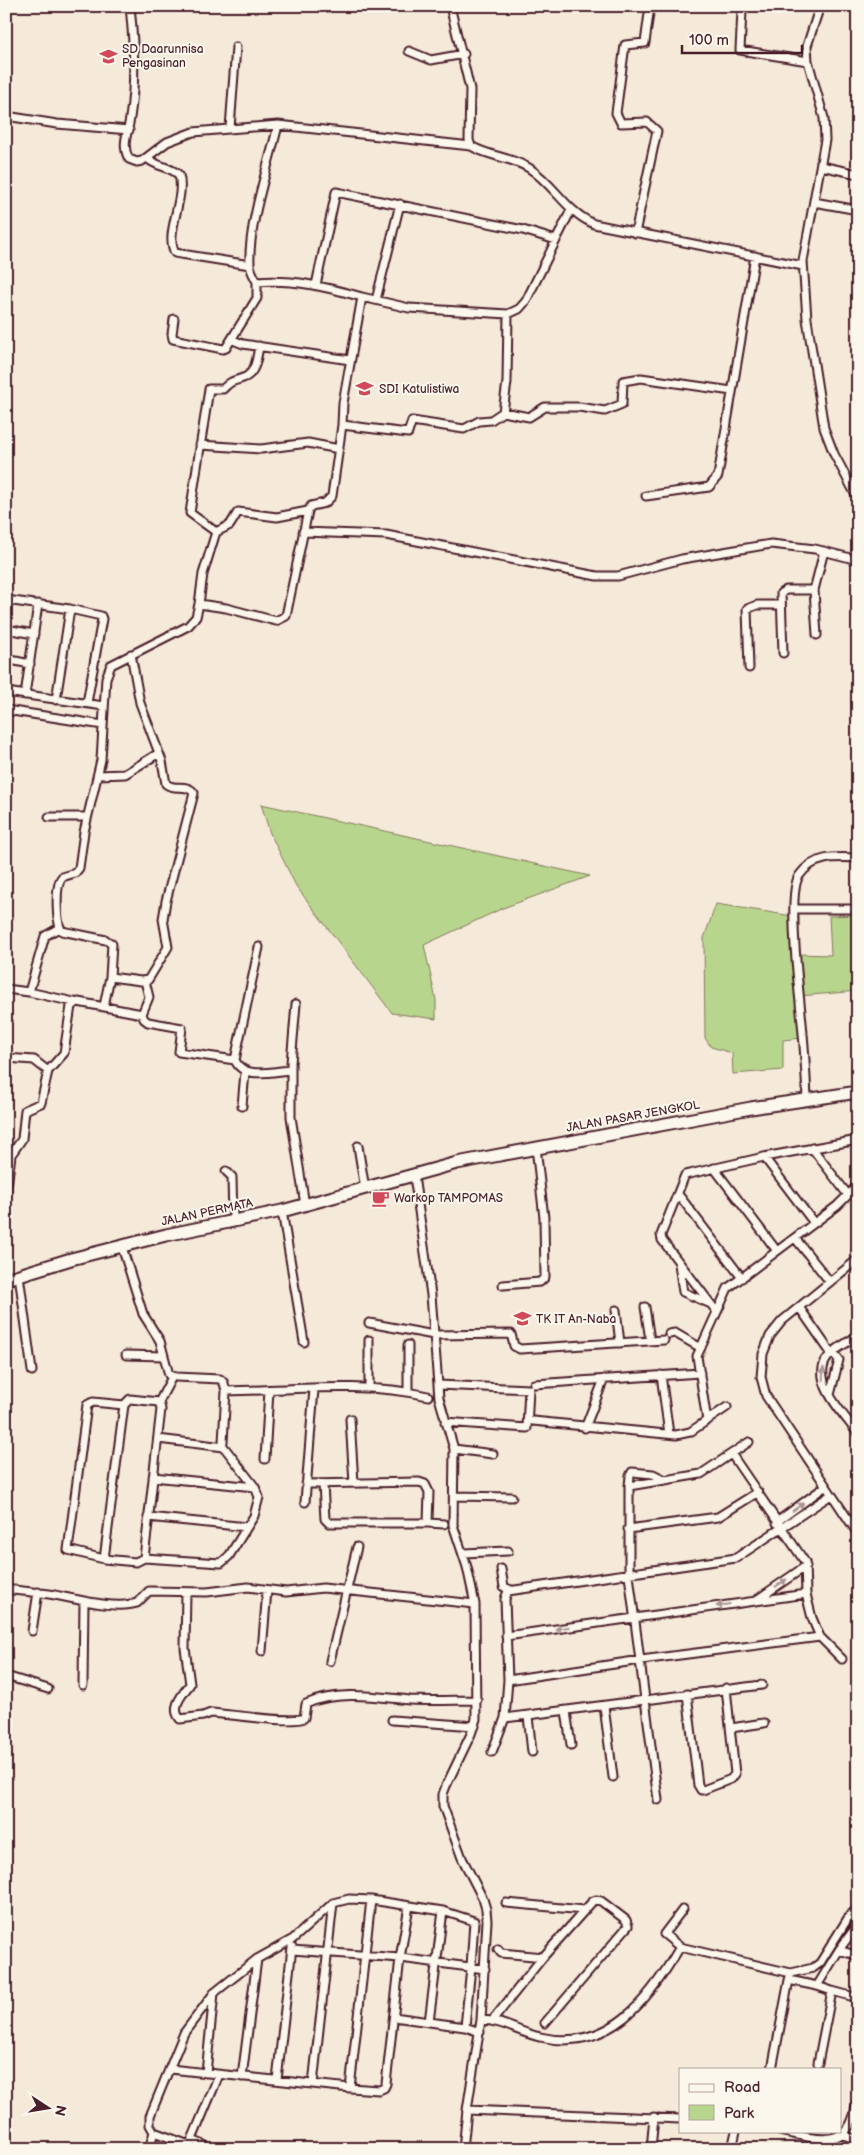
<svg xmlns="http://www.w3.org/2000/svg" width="864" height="2155" viewBox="0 0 864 2155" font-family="'Balsamiq Sans',sans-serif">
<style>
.green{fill:#b8d58d;stroke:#817a5c}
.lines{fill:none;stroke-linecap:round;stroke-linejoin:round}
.street-casing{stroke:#4a1f2b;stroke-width:11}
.primary-casing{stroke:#4a1f2b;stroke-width:15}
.street{stroke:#fbf7ec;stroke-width:7}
.primary{stroke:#fbf7ec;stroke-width:11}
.oneway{fill:#ab9695}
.labels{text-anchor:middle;stroke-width:4;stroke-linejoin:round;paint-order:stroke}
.poi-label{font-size:12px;fill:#4a1f2b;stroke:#fbf7ec;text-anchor:start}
.street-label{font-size:12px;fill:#4a1f2b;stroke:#fbf7ec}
</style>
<rect width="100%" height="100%" fill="#f5e9d9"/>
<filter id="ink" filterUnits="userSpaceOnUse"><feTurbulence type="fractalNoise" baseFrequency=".02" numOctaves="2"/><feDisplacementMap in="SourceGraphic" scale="10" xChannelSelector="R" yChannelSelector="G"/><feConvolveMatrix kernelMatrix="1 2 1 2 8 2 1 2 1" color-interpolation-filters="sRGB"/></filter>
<g filter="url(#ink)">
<!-- green -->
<path class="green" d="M261,804l329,72 -87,32 -79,37 12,55v19l-44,-6 -96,-127 -26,-53z
M716,904l83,13 -1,37 33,1 -2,-39 29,-1v76l-59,5 3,42 -19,2v30l-50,4 -1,-21 -21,-6 -6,-9 -1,-100z"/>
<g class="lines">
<defs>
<path id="street" d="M130,6c4,40 6,72 0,112 -2,15 -9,27 -1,41l8,3 5,-1 25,-19 26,-10 85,-7 193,21
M450,6l20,83 -1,51 2,6c19,11 40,11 58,22 25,16 37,44 65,56l209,42
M739,6l3,5 -2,39 68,11
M820,6l-13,40 1,15 16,57 1,22 -22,121 4,58 17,109 10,26 24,45
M409,51l22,9 33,-6
M6,116l51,8 72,6
M278,125c-9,40 -30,99 -28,139 0,6 4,12 7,18 36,-3 70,5 105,15
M230,128l6,-81
M147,158c9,9 23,8 32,17 7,24 -15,58 -4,78l75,12
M821,166l37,8
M814,202l44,8
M635,233l22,-102 -10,-9 -26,1 -5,-10 9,-68 20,-2 5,-37
M316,285l20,-93 187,38 33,10
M376,300l24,-96
M174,319l-2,15 1,5 50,10 3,-1 31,-50v-16
M233,340l10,4 107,16
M503,412l4,-30 1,-68
M342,425l66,8 4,-12 52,8 15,-8 12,-1 12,-8 26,5 16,-10h34l26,4 17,-7 1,-23 18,-3 91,13
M200,445l61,4 47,-6 31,6
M646,496l63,-9 9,-11 37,-220
M216,532l-26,-19 19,-124h14c9,-9 9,-7 20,-11 13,-4 14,-21 16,-32
M216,532l14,-7 8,-13 39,5 31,-6
M303,532l83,3 211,41h21l64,-17 89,-15 44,5 43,11
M814,590l3,45
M6,600l64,9 31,7 1,3 -15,84
M199,604l4,-30 13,-42
M6,629l28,5
M783,653l-2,-60 5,-3h28l10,-39
M6,659l24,5
M749,668l-2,-59 10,-4h24
M6,692l98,14
M25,695l13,-91
M56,700l14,-91
M6,710l97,15
M98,775l27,-1 34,-21
M49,817h38
M794,909h64
M259,947l-24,113c8,20 38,11 56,10
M110,977l31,4 7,-1 20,-33 -5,-28 3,-18 28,-108c-7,-10 -19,-2 -28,-9l-4,-23 -22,-58 -9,-49
M145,981l4,16 -7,17 2,5 4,3 34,6 -3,24 56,8
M6,989l23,3 45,10
M29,992l16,-56 14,-8
M296,1004l-5,59v54l14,88
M104,1006l6,-29 2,-33 -6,-4 -44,-9c-6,-8 -7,-46 0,-54l13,-4 4,-5 5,-36 17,-72 5,-82 5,-13 77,-39 8,-9 3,-13 27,4 50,13 10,-5 22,-105 3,-5 14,-3 7,-7 10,-71 1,-22 19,-106 47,11 99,6 11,-5 7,-8 45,-91
M6,1058l28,2 14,11
M807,1098c-1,-21 -2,-43 -4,-64 -2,-29 -17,-138 -4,-158 14,-21 37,-19 59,-18
M242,1106l3,-34
M358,1146l7,43
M812,1148l36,47
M764,1157l50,66
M714,1168l63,83
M226,1171l6,6 1,44
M414,1176l17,119 8,103 15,51 -1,76 14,42 8,37 1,115 -5,15 -25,52 -3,8v12l19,52 21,41 3,10 1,12 -6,99 -14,90 -4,39
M678,1194l64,84
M6,1195l5,-40 11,-16 3,-29 16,-7 7,-32 16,-18 7,-47 7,-4 64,12
M282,1211l22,131
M795,1238l35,44
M122,1247l21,67 17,27 9,34 7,2 44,2 4,4 2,8 -3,51
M858,1259l-76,62 -12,15 -7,18 -2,23 5,19 92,138
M679,1264l4,28 28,12
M19,1275l13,96
M503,1285l37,-3 5,-5 -1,-59 -8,-71
M645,1307l5,33
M799,1307l32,46
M616,1310l4,33
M717,1312l-55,-72 -1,-5 24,-60 79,-18 94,-17
M369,1323l65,12 77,-1 3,12 6,3 144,-9
M669,1334l6,-1 26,15
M858,1335c-9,7 -22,13 -29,21 -21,23 15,58 29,78
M369,1340v47
M408,1345v46
M126,1355l38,1
M661,1375l8,59
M534,1384l166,-11
M438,1385l91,4 -2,39 -82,-6
M226,1391c67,-1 135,-10 202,5
M830,1395l9,-35 -6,-7
M159,1402l13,-25
M124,1405l-31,-3 -6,3 -19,145 36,9 32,3 8,-4 77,5 8,-7 25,-40 5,-19 -4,-10 -31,-40 -66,-8
M350,1419l4,64
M533,1421l143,14 14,-3 37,-25
M707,1421l-10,-65 31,-68 109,-82 21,-21
M585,1428l19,-49
M454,1449l39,5
M732,1455l73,107 1,32 6,24 8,19 22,22
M265,1459l4,-69
M153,1477l102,10
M306,1484l113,-2 6,2 4,8 -1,31h-99l-4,-4 -2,-35
M629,1486l72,-12 48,-32
M454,1496l58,1
M305,1502l9,-113
M148,1517l99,10
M428,1523l16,1
M777,1523l1,-2 48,-35
M628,1529l90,-12 40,-25
M463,1553l45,-2
M104,1559l20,-154 6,-6 29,3 2,7 -17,149
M501,1569l3,18 7,3
M6,1589c14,2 29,3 43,5 24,4 65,16 88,9l12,-12 58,1 41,-5 38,5 37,-4 152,16
M186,1593l-1,55 5,36c-7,10 -20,23 -10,35l23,-3 8,-3c18,1 80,11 93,5l2,-14c32,-14 71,-7 104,-4 22,1 45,0 67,0
M758,1599l48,-33
M32,1631l6,-39
M506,1636l300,-42
M262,1651l5,-61
M330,1661l27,-114
M6,1676l42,13
M508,1680l133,-20 179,-23
M83,1685l1,-84
M687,1694l11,91 3,5h2l28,-11 4,-5 -9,-86
M604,1706l9,71
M566,1711l5,34
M528,1716l4,36
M505,1718l257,-33
M392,1720l83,6
M731,1728l33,-5
M492,1752l13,-34 3,-38 -3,-81 3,-8 228,-33 95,-63
M658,1800l-29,-225v-89l1,-10 2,-4 21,2 12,6
M506,1903l78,7
M683,1909l-19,25 16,13 111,26 22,-5 7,-5 30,-48 8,-6
M498,1949l3,4 42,4
M292,1950l108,8 85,11
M839,1950l19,6
M791,1973l-2,7 28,6 22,-36 19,-26
M817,1986l15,5
M394,2017l71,10 15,5
M481,2020c21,0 39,13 59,17 69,16 109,-37 140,-90
M493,2020l50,-63 49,-55 4,-2 5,1 25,19 2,6 -83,97
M429,2022l14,-111
M818,2063l14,-72 26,7
M170,2069l180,19 29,2 5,-2 2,-4 14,-126 9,-52
M772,2069l17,-89
M206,2073l8,-80
M242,2077l15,-118
M277,2080l15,-133
M313,2084l20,-181
M350,2088l21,-188
M467,2110l213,9
M780,2131c20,4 57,18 70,-6 4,-7 6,-18 8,-26
M154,2132l-4,-7v-9l34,-83 30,-40 43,-34 36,-20 40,-36 16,-4 22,1 72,11 31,10 -3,46 -6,60
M840,2134l18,6
M192,2140l12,5 2,4
M149,2149l5,-17 35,13
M188,2149l31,-74
M651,2149l3,-32
M732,2149l4,-18"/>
<path id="primary" d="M6,1279l65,-20 95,-24 116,-24 175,-48 294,-55 107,-16"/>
</defs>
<!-- street casing -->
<use href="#street" class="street-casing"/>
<!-- primary casing -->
<use href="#primary" class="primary-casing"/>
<!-- street -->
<use href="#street" class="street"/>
<!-- primary -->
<use href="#primary" class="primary"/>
</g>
<!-- one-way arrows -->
<defs><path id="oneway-solid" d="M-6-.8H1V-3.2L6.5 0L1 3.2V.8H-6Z" transform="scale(1.25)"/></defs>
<g class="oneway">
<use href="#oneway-solid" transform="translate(823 1374) rotate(-87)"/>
<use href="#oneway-solid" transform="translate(798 1507) rotate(-36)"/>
<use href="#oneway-solid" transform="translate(781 1583) rotate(-34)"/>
<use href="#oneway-solid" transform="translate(723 1605) rotate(172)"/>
<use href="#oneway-solid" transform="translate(562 1628) rotate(171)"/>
</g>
</g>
<!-- icons -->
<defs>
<symbol id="school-bare" viewBox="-9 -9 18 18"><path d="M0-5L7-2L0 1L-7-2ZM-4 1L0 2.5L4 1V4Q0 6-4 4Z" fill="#d1495b" stroke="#fbf7ec" stroke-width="2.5" paint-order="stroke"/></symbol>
<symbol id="cafe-bare" viewBox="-9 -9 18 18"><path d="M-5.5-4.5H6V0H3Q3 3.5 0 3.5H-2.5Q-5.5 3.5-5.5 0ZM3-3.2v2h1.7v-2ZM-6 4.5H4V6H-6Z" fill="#d1495b" stroke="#fbf7ec" stroke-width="2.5" paint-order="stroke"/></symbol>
</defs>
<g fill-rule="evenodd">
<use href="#school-bare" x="96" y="44" width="25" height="25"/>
<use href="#school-bare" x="352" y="376" width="25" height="25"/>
<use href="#cafe-bare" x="368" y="1186" width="25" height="25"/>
<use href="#school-bare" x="510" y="1306" width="25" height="25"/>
</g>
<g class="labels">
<!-- poi labels -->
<g class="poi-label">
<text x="122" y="53">SD Daarunnisa<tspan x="122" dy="14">Pengasinan</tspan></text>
<text x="379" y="393">SDI Katulistiwa</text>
<text x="394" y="1202">Warkop TAMPOMAS</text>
<text x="536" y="1323">TK IT An-Naba</text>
</g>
<!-- street labels -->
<g class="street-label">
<text transform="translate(633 1116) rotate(-10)" y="4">JALAN PASAR JENGKOL</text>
<text transform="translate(207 1212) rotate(-12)" y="4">JALAN PERMATA</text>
</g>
</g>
<!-- margin -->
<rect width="864" height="2155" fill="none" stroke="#fbf7ec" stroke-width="25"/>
<rect x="12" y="12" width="839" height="2130" fill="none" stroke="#4a1f2b" stroke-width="2" filter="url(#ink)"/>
<!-- legend -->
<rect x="679" y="2068" width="162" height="65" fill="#fbf7ec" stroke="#b4a19f"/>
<rect x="689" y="2084" width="25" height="8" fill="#fbf7ec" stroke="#b4a19f"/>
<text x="724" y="2092" font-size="15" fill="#4a1f2b">Road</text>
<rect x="689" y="2105" width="25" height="15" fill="#b8d58d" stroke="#b4a19f"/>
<text x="724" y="2118" font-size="15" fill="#4a1f2b">Park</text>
<!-- north arrow -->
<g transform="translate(48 2108) rotate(102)" stroke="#fbf7ec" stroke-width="4" paint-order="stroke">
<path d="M0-4L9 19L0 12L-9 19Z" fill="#4a1f2b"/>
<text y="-8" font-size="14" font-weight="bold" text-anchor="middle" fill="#4a1f2b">N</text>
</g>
<!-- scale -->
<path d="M682 45v8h120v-8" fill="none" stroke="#4a1f2b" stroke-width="2.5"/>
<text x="689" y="45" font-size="15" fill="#4a1f2b" stroke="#fbf7ec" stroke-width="4" paint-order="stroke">100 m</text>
</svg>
